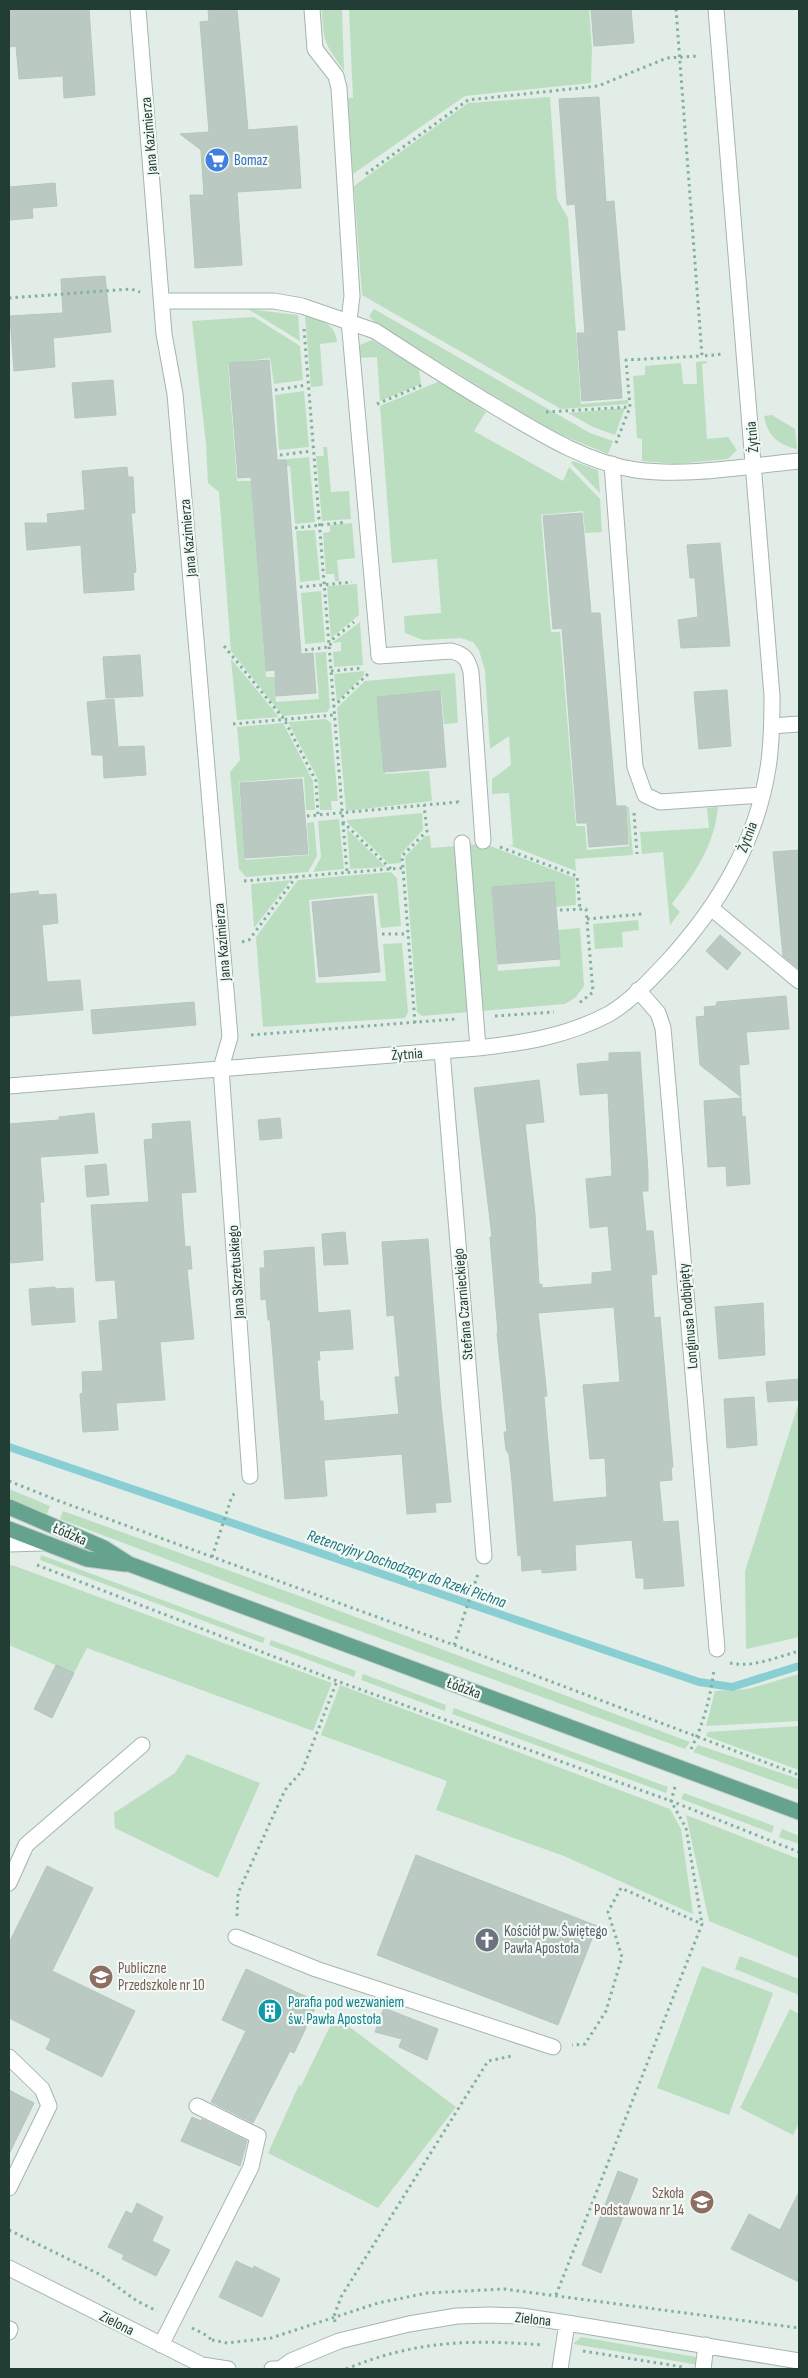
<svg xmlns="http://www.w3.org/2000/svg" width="808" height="2378" viewBox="0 0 808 2378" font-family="'Sofia Sans Condensed',sans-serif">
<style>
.green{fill:#bbdec1}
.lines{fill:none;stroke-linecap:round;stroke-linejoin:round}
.stream{stroke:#89ced3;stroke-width:8}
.building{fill:#bacac3;stroke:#b4c6bd;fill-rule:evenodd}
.minor-casing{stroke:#a5b5ae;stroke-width:17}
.major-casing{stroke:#c1c9c6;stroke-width:17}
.path{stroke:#82b19e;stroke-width:3;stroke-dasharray:2.5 4;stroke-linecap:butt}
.minor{stroke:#fff;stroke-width:15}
.major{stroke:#66a38e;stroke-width:15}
.labels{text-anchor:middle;stroke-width:4.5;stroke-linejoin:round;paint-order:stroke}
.street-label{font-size:15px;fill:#223e34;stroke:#f3f9f5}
.shop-label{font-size:15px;fill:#366cbe;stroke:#f3f9f5;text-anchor:start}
.worship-label{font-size:15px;fill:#5b616d;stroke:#f3f9f5;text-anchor:start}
.education-label{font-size:15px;fill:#785e54;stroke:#f3f9f5;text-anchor:start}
.culture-label{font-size:15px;fill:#0d838f;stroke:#f3f9f5;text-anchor:start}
.water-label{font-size:16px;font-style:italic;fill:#1a747c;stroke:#f3f9f5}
</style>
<rect width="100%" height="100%" fill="#e2ede7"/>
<!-- green -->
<path class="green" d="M322,9h20l2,62c-19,-28 -21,-28 -22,-62z
M349,9h240l3,39 -1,35 -126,13 -112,78 -5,-76h5z
M550,97l7,102 11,19 13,186 47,-4v4l-67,5 -199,-114 -8,-109 114,-83z
M248,309l50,6 2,26z
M374,309l216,124 23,8 -5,13 -59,-24 -151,-94 -21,-11 -8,-9z
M305,316c16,4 30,7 32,26l-17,2 3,42 -12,1z
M254,317l46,29 3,34 -29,4 -4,-26 -42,6 9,117h14l15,196h9l1,25 43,-3 -4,-46 11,-1 4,56 -3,4 -44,4 -52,-65 -12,-159 -11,-9 -2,-39 -14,-123z
M372,340l47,29 2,15 -41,17 -3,-44 -19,1 2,-13z
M707,361v2l-5,1 5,75 21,-2 9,13 -9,9 -52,5 -34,-3v-22l-5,-1 -4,-62 12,-1v-9l36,-3 2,21h14l-1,-22z
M440,381l46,31 -12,19 89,50 6,-14 31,32 2,33 -17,1 -2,-22 -42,4 10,117h9l16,194h9l2,24 42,-4 -2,-39h2l4,48 -58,4 1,12 -67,-26h4l-4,-52 -17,1v-15l19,-14 -2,-29 -19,13 -5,-78 -6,-21 -6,-8 -12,-4 -38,2 -18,-7 -1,-17 37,-3 -4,-54 -45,4 -12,-157z
M304,391l5,56 -30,3 -4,-55z
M625,408l-10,27 -22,-8 -25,-14z
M772,415l23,14 2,20c-19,-4 -30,-14 -33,-33z
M323,447h4l4,45 18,-1 2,28 -29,2 -6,-65h8z
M309,457l6,65 -20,2 -5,-58 -9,1 -1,-7z
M573,461l25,9 2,23 -29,-30z
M352,523l3,35 -18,2 2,21h-4l-1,-7h-8l-3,-41 7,-1v-7z
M315,530l5,50 -20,2 -4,-51z
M357,584l2,31 -28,23 -4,-52z
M321,591l4,51 -20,2 -4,-51z
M360,622l3,43 -29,2 -1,-15 8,-1v-9l-9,1z
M231,659l48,58 -42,3z
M364,671v4l-27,27 -3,-28z
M455,673l3,50 -14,1 -3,-32 -62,5 6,77 44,-3 3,30 -86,10 -9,-103 28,-27z
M326,719l5,4 7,78h-7l1,9h-12l-2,-31 -30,-57z
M283,723l30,58 2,29h-9l-2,-33 -65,5 6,78 64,-5 -2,-32 7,-1 3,34 -9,16 -62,5 -7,-8 -9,-97 10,-12 -3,-33z
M718,807c-3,37 -24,68 -46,97l8,8 -10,13 -7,-73 -21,2 -2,-22 69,-4 -2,-20z
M422,813l1,17 -22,24v9l-12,1 -42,-42v-2z
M339,819l5,50 -31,3 8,-15 -3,-36z
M347,829l39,38 -36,2z
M425,836h5l1,12 25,-2 13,166 -47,4 -5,-4 -12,-155z
M485,844l90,34 1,27 -20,2 -2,-24 -62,4 6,84 62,-5 -2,-36 22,-2 4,58 -8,11 -11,7 -84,7 -13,-166z
M391,872l6,6 4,48 -20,2 -4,-35 -68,7 7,83 70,-2 -3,-37 19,-1 6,69 -3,6 -142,9 -7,-90 42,-57z
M291,880l-37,48 -3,-44z
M638,920l1,10 -17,2 1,15 -28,2 -2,-25z
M799,1402v235l-53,12 -1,-78z
M9,1489l41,17 -3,8 -38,-15z
M63,1511l231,83 396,148 -5,7 -424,-154 -201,-76z
M41,1555l224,83 -2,5 -223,-83z
M12,1565l320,118 -19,48 -226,-83 -13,25 -65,-28v-79z
M271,1640l85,31 -2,6 -85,-32z
M363,1674l83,31 -1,6 -84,-31z
M799,1674v47l-93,5 9,-35 33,-2z
M340,1685l330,124 11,20 12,85 -129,-58 -128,-46 11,-29 -126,-46z
M454,1708l214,79 -2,6 -214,-79z
M799,1726v44l-93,-34 2,-4z
M698,1745l101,34v11l-106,-38z
M187,1754l73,29 -42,95 -103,-50 -1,-15 61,-40z
M684,1793l90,33 -2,7 -91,-34z
M686,1815l113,44v99l-90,-37z
M782,1829l17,7v8l-20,-7z
M740,1956l59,23v16l-64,-26z
M702,1966l71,27 -44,122 -72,-27z
M790,2009l9,5v109l-6,12 -53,-27z
M335,2016l121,91 -78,101 -110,-55 31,-68 2,1z
M581,2337l115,20 3,8 -126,-21z"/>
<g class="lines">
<!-- stream -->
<path class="stream" d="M9,1447l690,235 33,5 67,-21"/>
</g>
<!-- building -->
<path class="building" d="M9,9h80l6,86 -31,3 -1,-22 -44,3 -3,-33 -7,1z
M208,9h29l11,121 49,-4 4,62 -64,4 5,73 -47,3 -5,-73h14l-3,-45 -21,-16 29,-2 -9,-110 9,-1z
M591,9h40l3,34 -40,3z
M599,97l7,105 8,-1 11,129h-8l5,68 -40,3 -5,-68h8l-10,-129 -8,1 -8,-106z
M55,183l2,23 -25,2 1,10 -24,2v-33z
M105,276l6,56 -58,6 2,29 -41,4 -4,-55 53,-3 -2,-34z
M269,360l8,100h9l15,194 12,-1 3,40 -40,3 -1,-26 -9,1 -15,-194 -13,1 -9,-115z
M113,380l3,35 -41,3 -3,-35z
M127,467l1,10h5l2,36h-4l5,59 -3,1 1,17 -50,3 -3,-48 -54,5 -2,-27h23l-1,-9 38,-4 -3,-39z
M582,513l9,100h9l16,193h10l2,38 -39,3 -2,-24h-10l-15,-195 -9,1 -10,-113z
M720,543l10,103 -49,2 -3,-28 20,-3 -3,-39h-5l-3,-33z
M140,655l3,41 -37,2 -3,-41z
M727,690l4,56 -32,3 -5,-57z
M440,691l6,76 -62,5 -7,-75z
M114,699l4,48 26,-1 2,29 -42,3 -1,-23h-11l-5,-53z
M302,779l6,75 -63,4 -5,-75z
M799,850v119l-16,-13 -10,-104z
M554,882l6,77 -62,5 -6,-77z
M38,891l1,4 17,-1 2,29 -16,2 5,57 33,-2 3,30 -74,6v-122z
M373,896l7,76 -61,5 -7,-75z
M720,935l21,18 -14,17 -21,-19z
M786,996l3,33 -43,3 3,32 -10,1 2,32 -41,-32 -4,-48 9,-1 -1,-9 12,-1 1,-4z
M194,1002l2,23 -103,9 -2,-24z
M640,1052l8,120v19h-6l4,40h7l4,43 -6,1 3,43 6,-1 13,150h-2l1,13 -13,1 4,41 15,-1 6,65 -40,3v-11h-8l-4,-38 -57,5 1,25 -34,3v-4l-20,2 -1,-16 -3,1 -6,-74 -3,-28 -3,-4 -2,-18h3l-10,-99h1l-8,-96h2l-18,-149 65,-8 5,42 -19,2 10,90 4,71 3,-1v4l50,-4v-11l20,-2 -4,-45 -18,2 -4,-49 26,-3 -4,-83 -28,2 -3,-31 32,-3v-8zM614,1307l6,75 -37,3 7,74 15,-1 2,39 -54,5 -9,-106h3l-9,-83z
M741,1098l1,19 3,-1 5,68 -23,2 -1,-20 -18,1 -4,-66z
M94,1113l4,40 -58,4 4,45h-4l3,58 -32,3 -2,-22v-117l50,-4v-3z
M280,1118l2,20 -22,2 -2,-20z
M190,1121l6,71 -15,1 4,54 5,-1 2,23h-5l7,70 -34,3 5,58 -49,3 2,27 -35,2 -3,-38 3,-1 -1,-21 21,-1 -4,-50 19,-2 -3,-39 -19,1 -5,-76 58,-3 -5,-62 9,-1 -1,-15z
M106,1164l3,31 -22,2 -2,-31z
M345,1232l3,32 -24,1 -2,-31z
M428,1239l13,166 10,97 -16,1 1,9 -29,2 -5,-60 -78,6 3,36 -42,3 -15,-179h-2l-2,-21 -5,1 -1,-32h5l-1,-17 50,-4 4,66 32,-3 3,39 -34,2 1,9h-3l3,41h3l1,20 75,-7 -4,-37h5l-6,-62 -7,1 -5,-74z
M55,1287v2l18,-1 2,34 -43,3 -3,-36z
M763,1303l2,52 -46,4 -4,-52z
M799,1379v21l-31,2 -2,-20z
M754,1397l3,48 -30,3 -3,-49z
M56,1665l18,8 -22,45 -18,-9z
M416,1855l181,71 -39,99 -181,-70z
M47,1866l46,22 -41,83 83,40 -33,66 -56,-28 5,-10 -42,-21v-75z
M246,1969l72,33 -24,51 -4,-2 -37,72 -42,-21 35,-71 -24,-11z
M384,2008l54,21 -11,31 -28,-13 3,-8 -27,-7z
M9,2090l25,13 -25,51z
M192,2117l9,4 1,-2 45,22 -7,25 -59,-25z
M618,2171l20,8 -37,94 -19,-8z
M799,2192v90l-68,-33 18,-35 31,16z
M137,2203l26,14 -11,24 18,9 -14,26 -34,-17 2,-4 -16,-8 18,-36 6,3z
M236,2261l17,8 1,-3 26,13 -18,38 -43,-20z"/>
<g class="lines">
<defs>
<path id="minor" d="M138,9l26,325 11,60 55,643 -9,31 29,408
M312,9l3,40 21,27 3,12 13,208 -3,24 30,336 72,-5c13,3 17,8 20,21l12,169
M163,301h111l28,5 73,25c40,26 79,51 119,75 44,26 90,56 142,64 53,7 110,-4 163,-9
M612,464l23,303 10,28 15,7 102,-7
M772,726l27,-2
M462,843l16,205
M711,908l88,73
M638,990l20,23 5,15 54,621
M442,1051l42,505
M9,1086l469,-38c46,-5 89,-12 131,-34 22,-13 42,-35 59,-53 51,-56 88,-118 100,-193 4,-24 4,-48 4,-72l-56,-687
M9,1544l34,-1
M9,1883l17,-38 116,-100
M236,1937l80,32 237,78
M9,2057l33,32 7,17 -40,82
M9,2268l193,97 26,4
M9,2332l1,-3
M161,2345l90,-178 7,-31 -61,-30
M272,2369h8l11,-8 48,-20 70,-17 48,-8 33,-1 31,1 46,7 232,38
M560,2369l7,-46
M703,2369l3,-24"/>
<path id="major" d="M9,1507l95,41 25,16 670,248
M9,1529l78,30 38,5"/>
</defs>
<!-- minor casing -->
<use href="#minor" class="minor-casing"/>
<!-- major casing -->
<use href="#major" class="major-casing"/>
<!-- path -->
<path class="path" d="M676,9l26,347 22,-2
M366,174l102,-74 130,-14 69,-28 32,-2
M9,298l122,-9 9,3
M304,329l39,493 48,47
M275,390l32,-5
M377,404l45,-19
M546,412l84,-5
M616,443l14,-36 -4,-47 76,-4
M280,455l32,-4
M295,528l51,-6
M300,587l52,-5
M224,646l60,73 32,62 2,34
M305,650l24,-3 4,-8 21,-17
M331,671l32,-3
M333,707l35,-33
M233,724l101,-9
M634,813l3,41
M307,816l151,-14v2
M343,823l4,49
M500,847l77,29 3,33
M244,881l158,-13
M560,910l26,-1 7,83 -15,12
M587,919l55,-5
M382,934h25
M242,942l7,-2 47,-63
M495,1016l59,-4
M415,1023l-13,-167 25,-25 -3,-26
M251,1035l205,-16
M9,1481l50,20 395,144 345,130
M212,1557l20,-61 5,-5
M37,1565l300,116 334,120 128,51
M454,1645l24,-71
M730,1663c23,5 47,-6 69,-12
M691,1749c12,-24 20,-53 23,-80
M675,1787l-4,14 15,27 16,96
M237,1916l1,-23 47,-103 17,-19 35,-90
M9,2230l92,45 36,26 20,10
M556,2295l146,-371 -81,-36 -13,24 14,45 -16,54 -21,33 -13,1
M335,2322l-1,-6 7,-19 147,-236 24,-5
M192,2328l12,6 8,6
M212,2340l15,3 44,-5 107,-35 49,-10 77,-4 295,39
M583,2351l100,16
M346,2369c68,-28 124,-30 196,-24"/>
<!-- minor -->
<use href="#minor" class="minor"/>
<!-- major -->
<use href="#major" class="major"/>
</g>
<!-- icons -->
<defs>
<symbol id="supermarket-disc" viewBox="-11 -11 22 22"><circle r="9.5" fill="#3f7fe0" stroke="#f3f9f5"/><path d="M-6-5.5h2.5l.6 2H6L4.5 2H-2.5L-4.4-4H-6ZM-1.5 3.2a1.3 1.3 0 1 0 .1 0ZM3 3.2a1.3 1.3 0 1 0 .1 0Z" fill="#fff"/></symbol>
<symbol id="church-disc" viewBox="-11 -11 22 22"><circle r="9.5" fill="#6b7280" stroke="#f3f9f5"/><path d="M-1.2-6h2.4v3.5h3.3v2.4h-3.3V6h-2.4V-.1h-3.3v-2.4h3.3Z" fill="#fff"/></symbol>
<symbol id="school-disc" viewBox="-11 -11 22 22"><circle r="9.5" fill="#8d6e63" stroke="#f3f9f5"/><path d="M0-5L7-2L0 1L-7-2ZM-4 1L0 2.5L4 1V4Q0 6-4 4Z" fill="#fff"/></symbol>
<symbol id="building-disc" viewBox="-11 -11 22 22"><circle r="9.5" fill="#0f9aa8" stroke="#f3f9f5"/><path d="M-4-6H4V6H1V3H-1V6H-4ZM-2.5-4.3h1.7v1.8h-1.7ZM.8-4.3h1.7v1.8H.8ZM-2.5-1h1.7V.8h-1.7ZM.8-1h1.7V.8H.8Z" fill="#fff"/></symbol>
</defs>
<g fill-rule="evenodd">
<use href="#supermarket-disc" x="203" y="146" width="28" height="28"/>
<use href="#church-disc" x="473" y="1926" width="28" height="28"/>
<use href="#school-disc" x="87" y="1963" width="28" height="28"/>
<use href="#building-disc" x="256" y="1997" width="28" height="28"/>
<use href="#school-disc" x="688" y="2188" width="28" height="28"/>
</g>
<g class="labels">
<!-- street labels -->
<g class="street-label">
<text transform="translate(149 136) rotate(-95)" y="5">Jana Kazimierza</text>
<text transform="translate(752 437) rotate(-95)" y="5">Żytnia</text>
<text transform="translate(188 538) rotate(-95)" y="5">Jana Kazimierza</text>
<text transform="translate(747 837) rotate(-69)" y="5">Żytnia</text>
<text transform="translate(222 942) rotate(-95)" y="5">Jana Kazimierza</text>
<text transform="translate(407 1054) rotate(-4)" y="5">Żytnia</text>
<text transform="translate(236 1272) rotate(-94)" y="5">Jana Skrzetuskiego</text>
<text transform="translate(463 1304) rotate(-95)" y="5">Stefana Czarnieckiego</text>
<text transform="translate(688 1316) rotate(-95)" y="5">Longinusa Podbipięty</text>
<text transform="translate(70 1534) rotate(23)" y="5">Łódzka</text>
<text transform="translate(464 1688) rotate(20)" y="5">Łódzka</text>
<text transform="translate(533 2319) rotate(6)" y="5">Zielona</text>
<text transform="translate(117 2323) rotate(27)" y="5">Zielona</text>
</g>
<!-- shop labels -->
<g class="shop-label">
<text x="234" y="165">Bomaz</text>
</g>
<!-- worship labels -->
<g class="worship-label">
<text x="504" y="1936">Kościół pw. Świętego<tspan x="504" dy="17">Pawła Apostoła</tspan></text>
</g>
<!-- education labels -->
<g class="education-label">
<text x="118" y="1973">Publiczne<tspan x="118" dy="17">Przedszkole nr 10</tspan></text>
<text x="684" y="2198" text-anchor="end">Szkoła<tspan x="684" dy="17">Podstawowa nr 14</tspan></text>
</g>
<!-- culture labels -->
<g class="culture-label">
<text x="288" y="2007">Parafia pod wezwaniem<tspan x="288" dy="17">św. Pawła Apostoła</tspan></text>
</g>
<!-- water labels -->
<g class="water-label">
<text transform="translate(407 1568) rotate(19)" y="6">Retencyjny Dochodzący do Rzeki Pichna</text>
</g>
</g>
<!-- border -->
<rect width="808" height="2378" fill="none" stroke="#223e34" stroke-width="20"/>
</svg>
